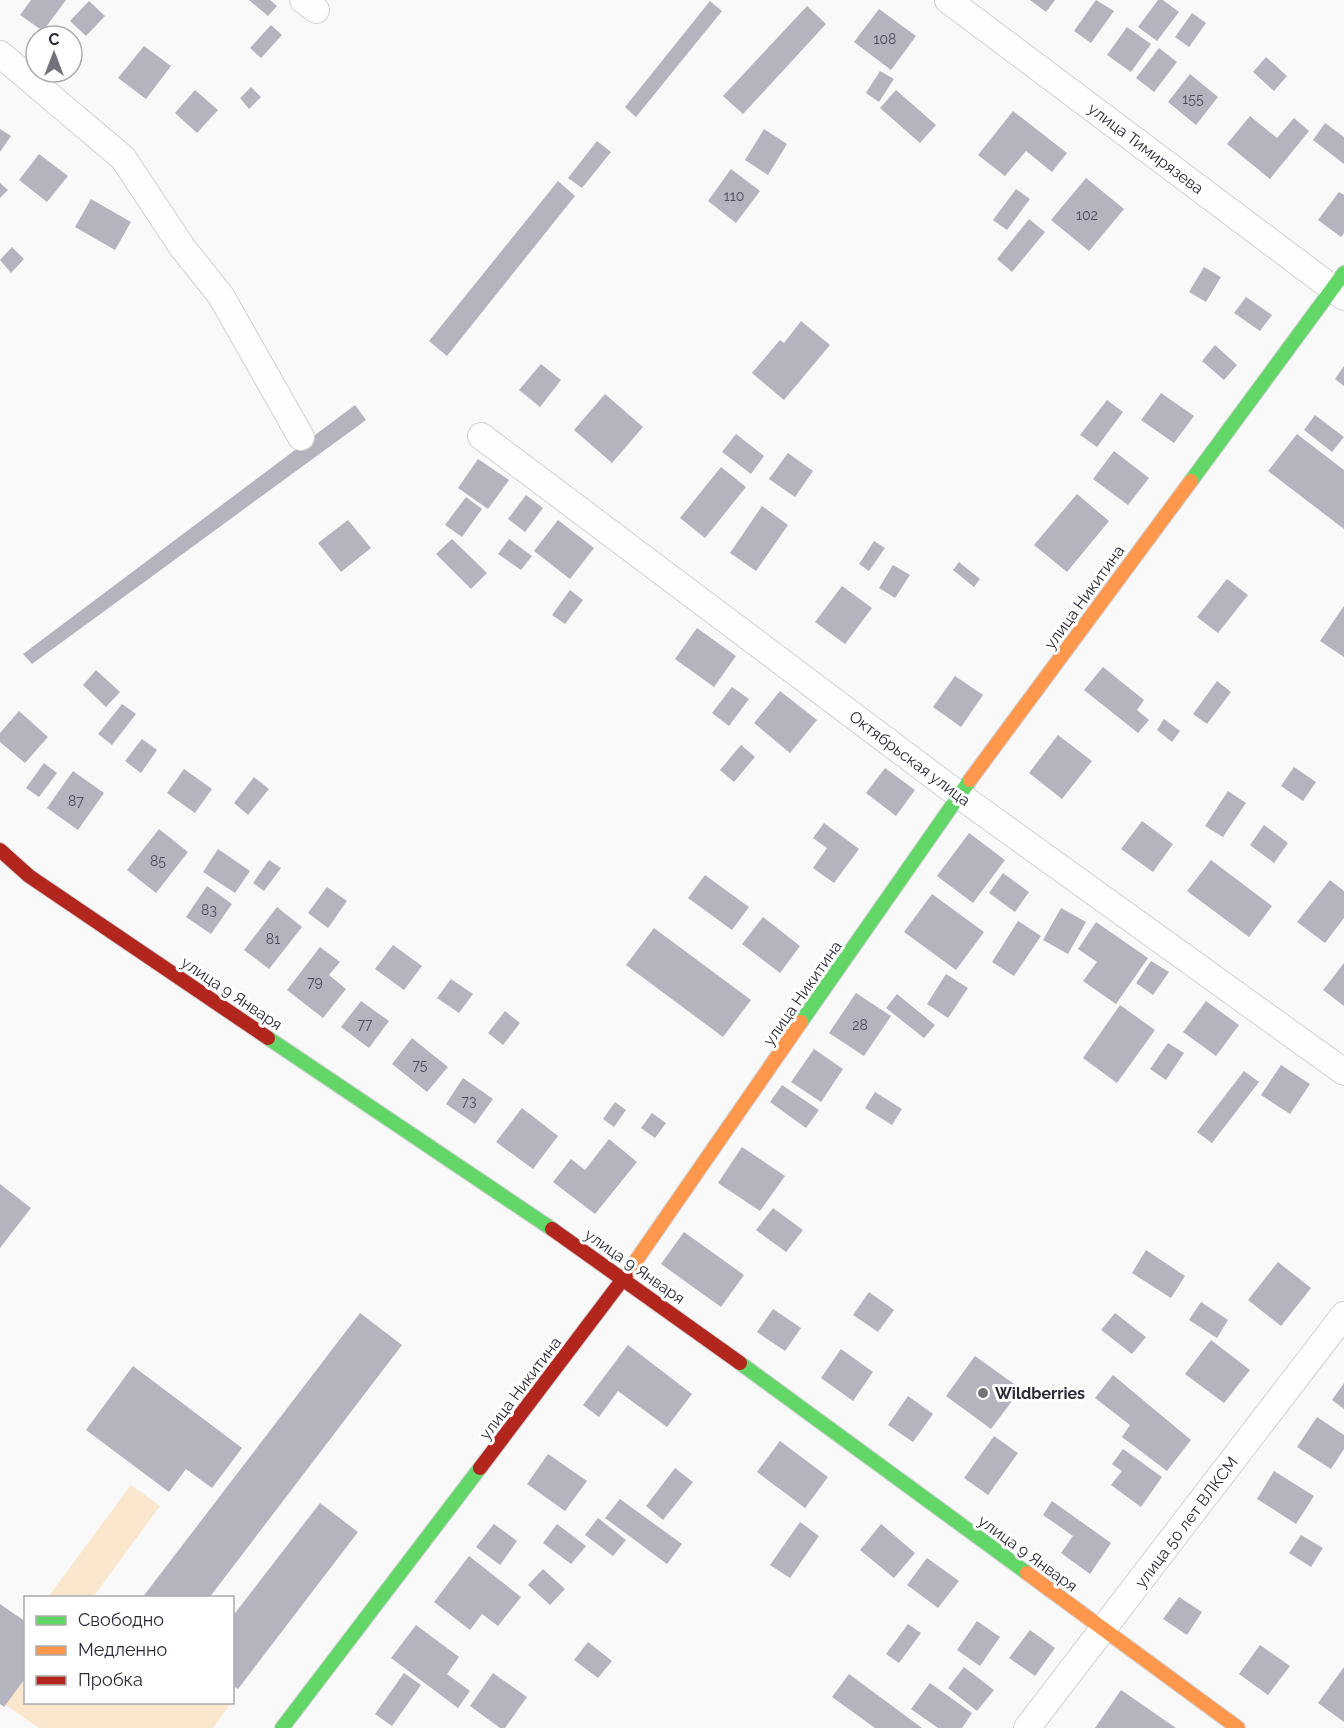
<svg xmlns="http://www.w3.org/2000/svg" width="1344" height="1728" viewBox="0 0 1344 1728" font-family="Raleway,sans-serif">
<style>
.green{fill:#fae7ce}
.building{fill:#b4b4bf}
.lines{fill:none;stroke-linecap:round;stroke-linejoin:round}
.street-casing{stroke:#d0d0d6;stroke-width:28}
.fast-casing{stroke:#d0d0d6;stroke-width:16}
.slow-casing{stroke:#d0d0d6;stroke-width:16}
.jam-casing{stroke:#d0d0d6;stroke-width:16}
.street{stroke:#fefefe;stroke-width:26}
.fast{stroke:#63d668;stroke-width:14}
.slow{stroke:#ff974d;stroke-width:14}
.jam{stroke:#b3261e;stroke-width:14}
.poi-dot{fill:#73727b;stroke:#fff;stroke-width:2}
.labels{text-anchor:middle;stroke-width:6;stroke-linejoin:round;paint-order:stroke}
.number-label{font-size:14px;fill:#4d4c59}
.street-label{font-size:16px;fill:#2b2a37;stroke:#fff}
.poi-label{font-size:16px;font-weight:bold;fill:#2b2a37;stroke:#fff;text-anchor:start}
</style>
<rect width="100%" height="100%" fill="#f9f9f9"/>
<!-- green -->
<path class="green" d="M131,1485l29,21 -67,91h-45z
M25,1629l1,73 205,1 -18,25h-174l-39,-27z"/>
<!-- building -->
<path class="building" d="M31,0h35l-23,31 -23,-16z
M249,0h21l7,6 -9,10z
M1030,0h25l-9,12z
M1096,0l18,11 -23,32 -17,-12z
M1158,0h5l16,12 -22,29 -19,-14z
M89,1l16,15 -19,20 -16,-15z
M710,1l12,10 -86,106 -11,-10z
M807,6l19,18 -83,90 -20,-18z
M879,9l37,27 -25,34 -37,-28z
M1192,13l14,10 -17,24 -14,-10z
M271,25l11,10 -21,23 -11,-10z
M1127,27l24,17 -20,28 -24,-17z
M144,46l27,20 -25,33 -28,-21z
M1159,48l18,14 -23,30 -18,-14z
M1266,57l21,19 -13,15 -21,-19z
M880,71l14,8 -15,23 -13,-9z
M1190,74l28,23 -22,28 -28,-23z
M251,87l10,10 -12,12 -9,-11z
M195,90l23,20 -21,23 -22,-20z
M896,90l40,35 -16,18 -40,-35z
M1013,111l54,42 -15,19 -26,-21 -21,25 -27,-21z
M1250,116l27,22 17,-20 15,13 -39,48 -43,-35z
M1325,123l19,14v27l-31,-24z
M0,129l11,7 -11,16z
M764,129l23,15 -19,31 -23,-15z
M597,141l14,11 -29,36 -14,-10z
M39,154l29,22 -21,26 -28,-22z
M731,169l29,22 -24,32 -28,-22z
M1086,178l38,31 -35,42 -38,-31z
M558,181l17,15 -128,160 -18,-15z
M0,183l8,7 -8,8z
M1016,189l14,10 -23,31 -14,-10z
M1339,192l5,3v38l-3,4 -23,-17z
M91,199l40,23 -16,28 -40,-23z
M1029,219l16,13 -33,40 -15,-13z
M12,247l12,12 -13,14 -11,-13z
M1204,267l17,10 -15,25 -17,-10z
M1246,297l26,18 -12,16 -26,-18z
M801,321l29,24 -46,55 -32,-27 28,-33 4,3z
M1215,345l22,20 -13,15 -22,-19z
M541,364l20,16 -21,27 -21,-17z
M1344,366v20l-9,-7z
M1161,393l33,23 -20,27 -33,-23z
M605,394l38,33 -31,36 -38,-33z
M1107,400l16,12 -26,35 -17,-12z
M355,405l11,15 -334,244 -9,-10z
M1315,415l29,22 -12,15 -28,-22z
M736,434l28,22 -13,18 -29,-22z
M1297,434l47,36v59l-76,-58z
M1114,451l35,27 -21,27 -35,-26z
M788,453l25,18 -18,26 -26,-18z
M478,459l31,21 -21,29 -30,-21z
M721,467l25,20 -41,51 -25,-20z
M1077,494l32,27 -42,51 -33,-27z
M526,495l17,13 -18,24 -17,-13z
M466,497l16,12 -20,28 -17,-12z
M762,506l26,19 -32,46 -26,-18z
M348,520l23,28 -30,24 -23,-29z
M558,520l36,28 -24,31 -36,-28z
M452,539l35,34 -16,16 -35,-35z
M509,539l23,17 -11,14 -23,-16z
M874,541l11,7 -16,23 -10,-7z
M959,562l21,17 -6,8 -21,-17z
M893,565l17,10 -15,23 -16,-10z
M1227,579l21,16 -30,38 -21,-16z
M842,586l30,22 -27,36 -30,-22z
M570,590l13,10 -18,24 -13,-9z
M1344,606v51l-24,-16z
M697,628l39,28 -22,31 -39,-28z
M1103,667l41,33 -7,10 12,10 -11,13 -54,-43z
M96,670l24,22 -14,15 -23,-22z
M955,676l28,19 -22,32 -28,-20z
M1217,681l14,11 -24,32 -14,-10z
M732,687l17,12 -20,27 -17,-13z
M780,691l37,29 -27,33 -36,-30z
M122,704l14,10 -24,31 -14,-11z
M19,711l29,26 -23,26 -25,-21v-9z
M1164,719l16,12 -8,11 -15,-12z
M1058,735l34,26 -30,38 -33,-26z
M142,739l15,11 -16,23 -16,-12z
M741,745l14,12 -21,25 -14,-12z
M44,763l13,10 -18,24 -13,-9z
M1294,767l22,15 -13,19 -22,-15z
M885,768l30,22 -19,26 -30,-23z
M184,769l28,20 -17,24 -28,-20z
M73,771l31,22 -26,37 -31,-22z
M254,777l15,12 -21,26 -14,-12z
M1228,791l18,12 -23,34 -18,-11z
M1142,821l31,23 -20,28 -32,-23z
M824,823l35,26 -25,34 -21,-15 14,-20 -14,-10z
M1264,825l24,18 -14,20 -24,-18z
M159,829l29,23 -32,41 -29,-23z
M969,833l36,27 -32,43 -36,-27z
M218,849l32,22 -15,22 -32,-21z
M269,860l12,8 -17,23 -11,-8z
M1211,860l61,46 -23,31 -62,-46z
M1003,873l26,19 -14,20 -26,-19z
M705,875l44,32 -17,23 -44,-32z
M1330,880l14,11v27l-19,25 -28,-21z
M207,886l25,18 -21,30 -25,-17z
M327,887l20,14 -19,27 -20,-15z
M932,894l52,38 -28,38 -52,-38z
M277,907l25,20 -33,42 -25,-19z
M1061,908l25,14 -18,32 -25,-14z
M763,917l37,29 -20,27 -38,-29z
M1018,921l23,15 -27,40 -22,-14z
M1096,922l52,36 -32,46 -33,-23 14,-19 -19,-13z
M654,928l97,72 -28,37 -97,-72z
M393,945l29,21 -18,24 -29,-21z
M320,947l20,15 -11,13 17,14 -23,29 -36,-28z
M1151,961l18,11 -16,23 -17,-12z
M1344,963v43l-21,-16z
M946,974l22,14 -20,30 -21,-14z
M451,979l22,15 -14,19 -22,-15z
M856,993l35,23 -27,40 -35,-23z
M897,994l38,31 -11,13 -38,-30z
M361,1001l28,20 -20,27 -28,-21z
M1206,1001l33,24 -23,31 -33,-24z
M1120,1005l35,25 -38,53 -34,-25z
M505,1011l15,12 -17,22 -15,-12z
M412,1038l36,29 -21,25 -35,-28z
M1168,1043l16,10 -18,27 -16,-11z
M814,1049l29,20 -22,33 -30,-20z
M1281,1065l29,19 -20,30 -29,-19z
M1244,1071l15,11 -47,61 -15,-11z
M463,1078l30,21 -18,25 -29,-20z
M782,1085l37,25 -13,18 -36,-26z
M875,1092l27,17 -10,16 -27,-17z
M615,1102l11,8 -12,17 -11,-8z
M522,1108l36,28 -25,33 -37,-27z
M652,1113l14,10 -11,15 -14,-10z
M609,1139l28,23 -42,52 -42,-32 18,-23 14,11z
M742,1147l43,29 -25,35 -42,-28z
M0,1184l31,24 -31,40z
M773,1208l30,22 -17,22 -30,-22z
M684,1232l60,43 -23,32 -60,-43z
M1146,1250l39,26 -14,22 -39,-25z
M1278,1262l33,26 -30,38 -33,-26z
M869,1292l25,18 -16,22 -25,-17z
M1201,1302l27,18 -11,18 -28,-18z
M773,1309l28,19 -16,23 -28,-19z
M360,1313l42,32 -193,253h-67z
M1115,1313l31,24 -14,17 -31,-24z
M1211,1340l39,30 -26,33 -39,-29z
M628,1345l64,49 -25,33 -49,-36 -19,26 -16,-12z
M841,1349l32,23 -20,29 -32,-23z
M975,1356l46,33 -30,40 -45,-33z
M133,1366l109,82 -30,40 -26,-19 -17,23 -83,-62z
M1113,1375l78,65 -24,31 -45,-34 8,-12 -35,-27z
M1344,1383v26l-12,-9z
M908,1396l25,18 -20,28 -25,-17z
M1317,1417l27,18v14l-13,20 -34,-22z
M994,1436l24,17 -30,42 -24,-17z
M780,1441l48,36 -23,31 -48,-36z
M1123,1449l39,28 -21,30 -30,-22 11,-14 -10,-7z
M548,1454l39,27 -22,30 -38,-27z
M675,1468l18,14 -30,38 -17,-14z
M1274,1471l40,25 -18,28 -39,-25z
M620,1499l62,45 -15,20 -62,-46z
M1052,1501l59,42 -21,31 -29,-21 12,-17 -30,-21z
M320,1503l38,29 -120,157 -6,-4v-68z
M598,1518l28,22 -13,16 -28,-21z
M800,1522l19,14 -29,42 -20,-13z
M494,1524l23,17 -17,24 -24,-18z
M557,1524l29,22 -15,18 -28,-21z
M881,1524l34,29 -21,25 -34,-28z
M1301,1535l22,13 -12,19 -22,-14z
M469,1556l52,41 -23,29 -16,-12 -12,16 -36,-28z
M927,1558l32,23 -21,27 -31,-23z
M543,1569l22,20 -15,16 -22,-20z
M1179,1597l23,15 -15,23 -24,-16z
M0,1604l26,18v55l-22,30 -4,-3z
M977,1621l23,16 -20,29 -23,-16z
M908,1624l13,9 -22,30 -13,-9z
M416,1625l43,32 -12,17 23,17 -12,17 -67,-50z
M1030,1630l25,18 -20,28 -26,-18z
M588,1642l24,19 -14,17 -24,-18z
M1260,1645l30,21 -22,29 -29,-21z
M964,1667l30,23 -17,21 -29,-23z
M1344,1667v55l-26,-19z
M404,1673l17,12 -29,41 -17,-12z
M493,1673l34,24 -22,31h-5l-30,-22z
M849,1674l73,54h-47l-43,-31z
M930,1683l42,30 -10,15h-24l-27,-19z
M1121,1690l55,38h-81z"/>
<g class="lines">
<defs>
<path id="street" d="M303,0l13,10
M948,0l396,297
M0,54l123,104 59,89 39,49 80,141
M481,436l478,359 385,277
M1027,1728l317,-413"/>
<path id="fast" d="M1191,481l153,-208
M801,1022l169,-242
M268,1038l284,191
M740,1363l287,210
M282,1728l198,-260"/>
<path id="slow" d="M970,780l221,-299
M626,1275l175,-253
M1027,1573l211,155"/>
<path id="jam" d="M0,850l29,26 239,162
M552,1229l188,134
M480,1468l146,-193"/>
</defs>
<!-- street casing -->
<use href="#street" class="street-casing"/>
<!-- fast casing -->
<use href="#fast" class="fast-casing"/>
<!-- slow casing -->
<use href="#slow" class="slow-casing"/>
<!-- jam casing -->
<use href="#jam" class="jam-casing"/>
<!-- street -->
<use href="#street" class="street"/>
<!-- fast -->
<use href="#fast" class="fast"/>
<!-- slow -->
<use href="#slow" class="slow"/>
<!-- jam -->
<use href="#jam" class="jam"/>
</g>
<!-- markers -->
<circle class="poi-dot" cx="983" cy="1393" r="6"/>
<g class="labels">
<!-- number labels -->
<g class="number-label">
<text x="885" y="44">108</text>
<text x="1193" y="104">155</text>
<text x="734" y="201">110</text>
<text x="1087" y="220">102</text>
<text x="76" y="806">87</text>
<text x="158" y="866">85</text>
<text x="209" y="915">83</text>
<text x="273" y="944">81</text>
<text x="315" y="987">79</text>
<text x="365" y="1029">77</text>
<text x="860" y="1030">28</text>
<text x="420" y="1070">75</text>
<text x="469" y="1106">73</text>
</g>
<!-- street labels -->
<g class="street-label">
<text transform="translate(1146 148) rotate(37)" y="6">улица Тимирязева</text>
<text transform="translate(1084 597) rotate(-54)" y="6">улица Никитина</text>
<text transform="translate(910 758) rotate(37)" y="6">Октябрьская улица</text>
<text transform="translate(232 993) rotate(34)" y="6">улица 9 Января</text>
<text transform="translate(802 993) rotate(-55)" y="6">улица Никитина</text>
<text transform="translate(635 1266) rotate(35)" y="6">улица 9 Января</text>
<text transform="translate(520 1388) rotate(-53)" y="6">улица Никитина</text>
<text transform="translate(1186 1522) rotate(-53)" y="6">улица 50 лет ВЛКСМ</text>
<text transform="translate(1028 1553) rotate(36)" y="6">улица 9 Января</text>
</g>
<!-- poi labels -->
<g class="poi-label">
<text x="995" y="1399">Wildberries</text>
</g>
</g>
<!-- legend -->
<rect x="24" y="1596" width="210" height="108" fill="#ffffff" stroke="#aaaaaf" stroke-width="1.5"/>
<rect x="36" y="1616" width="30" height="9" fill="#63d668" stroke="#aaaaaf" stroke-width="1.5"/>
<text x="78" y="1626" font-size="18" fill="#2b2a37">Свободно</text>
<rect x="36" y="1646" width="30" height="9" fill="#ff974d" stroke="#aaaaaf" stroke-width="1.5"/>
<text x="78" y="1656" font-size="18" fill="#2b2a37">Медленно</text>
<rect x="36" y="1676" width="30" height="9" fill="#b3261e" stroke="#aaaaaf" stroke-width="1.5"/>
<text x="78" y="1686" font-size="18" fill="#2b2a37">Пробка</text>
<!-- north arrow -->
<g transform="translate(54 54)"><circle r="28" fill="#ffffff" stroke="#aaaaaf" stroke-width="1.5"/>
<path d="M0-4.5L10 22L0 15L-10 22Z" fill="#73727b"/>
<text y="-9" font-size="16" font-weight="bold" text-anchor="middle" fill="#2b2a37">С</text>
</g>
</svg>
